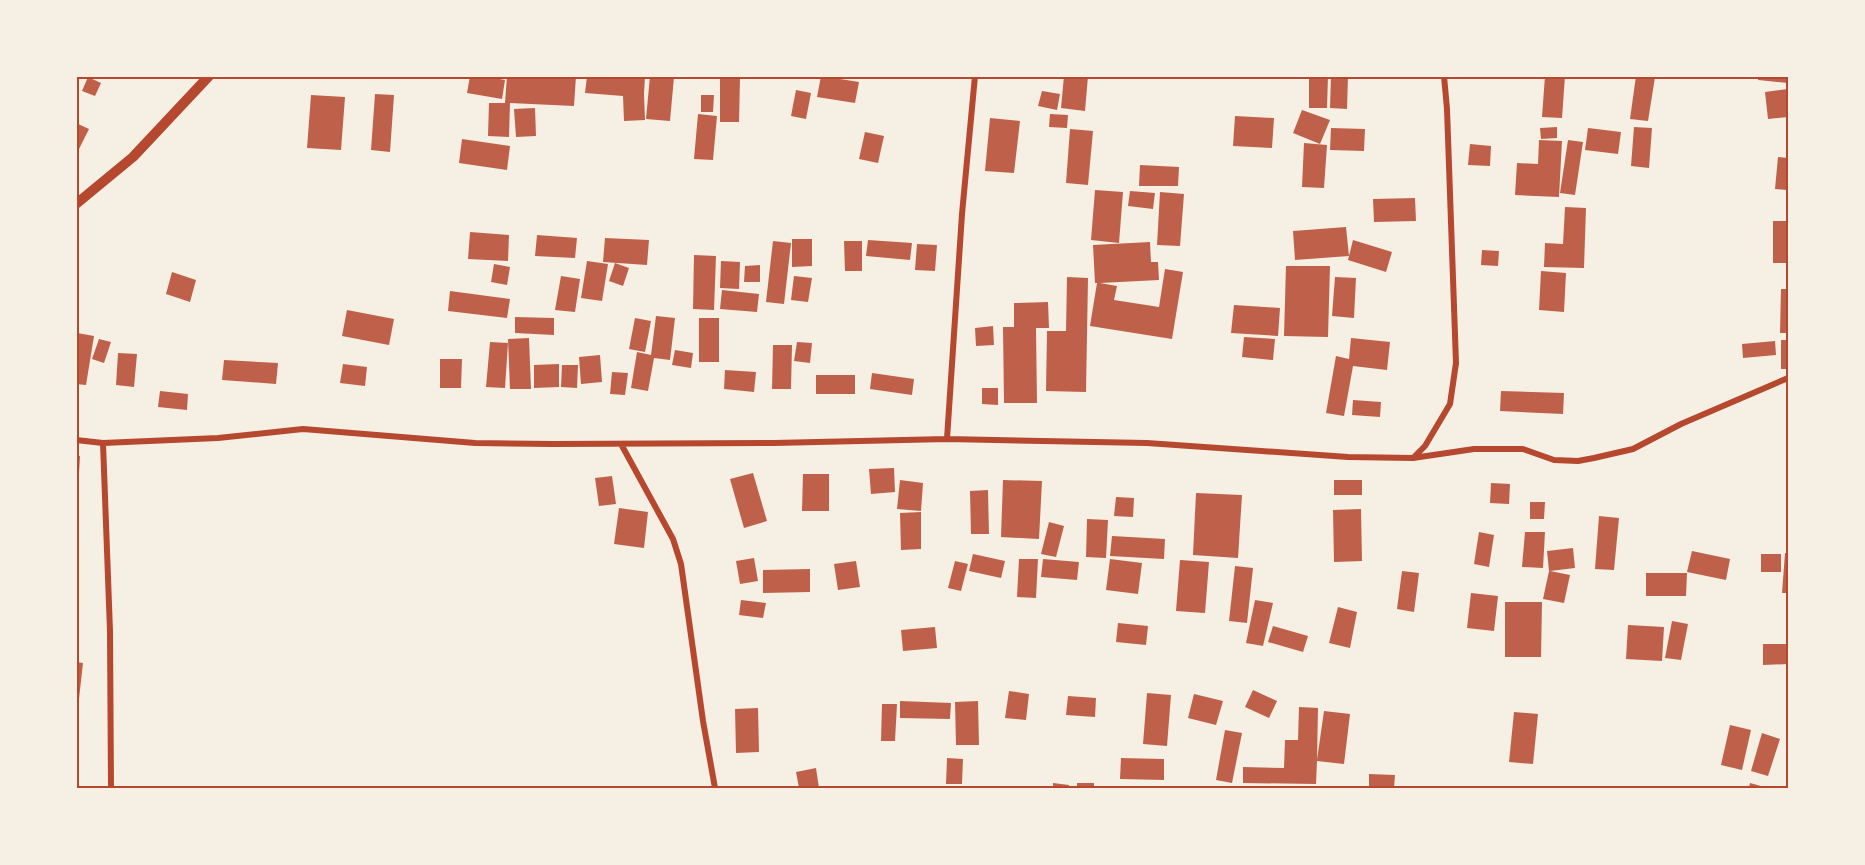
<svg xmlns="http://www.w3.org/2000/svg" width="1865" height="865" viewBox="0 0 1865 865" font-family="Manrope,sans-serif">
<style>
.building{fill:#bf614a}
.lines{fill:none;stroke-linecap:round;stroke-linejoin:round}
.minor{stroke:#b5482f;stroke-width:6}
.tertiary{stroke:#b5482f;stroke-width:10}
.neatline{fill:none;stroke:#b5482f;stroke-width:2}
</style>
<rect width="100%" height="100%" fill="#f6efe4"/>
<!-- building -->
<path class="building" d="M470,76h14l21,4 -3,19 -35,-6z
M507,76h69l-2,30 -64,-3 -1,34 -21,-1 1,-33h16z
M587,76h58l-1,18 1,26 -21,1 -1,-25 -38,-3z
M650,76l24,1 -4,44 -24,-2z
M821,76l38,6 -4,21 -38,-6z
M1064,76h24l-3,35 -24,-3z
M1309,76h19l-1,32h-18z
M1331,76h17l-1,33 -17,-1z
M1545,76h20l-3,42 -20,-1z
M1636,76l19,1 -7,44 -18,-2z
M1758,76h30v7l-30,-3z
M88,77l13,6 -6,13 -13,-5z
M720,79h20l-1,43h-19z
M1788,89v28l-20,2 -3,-27z
M796,90l15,3 -5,26 -15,-3z
M1042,91l18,3 -3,16 -19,-4z
M375,94l19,1 -4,57 -19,-2z
M311,95l34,2 -4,53 -34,-2z
M701,95h13l-1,17h-12z
M535,108l1,28 -20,1 -2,-28z
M1302,110l28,10 -10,24 -27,-11z
M698,114l19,2 -4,44 -19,-1z
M1050,114l18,1 -1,13 -18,-1z
M1235,116l39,2 -2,30 -39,-2z
M990,118l30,3 -6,52 -29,-2z
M76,123l13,6 -10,20 -3,-1z
M1557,127v11l-16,1 -1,-11z
M1634,127l18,1 -3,40 -18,-2z
M1331,128l34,1 -1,22 -34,-1z
M1588,128l33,4 -3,22 -33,-4z
M1070,129l23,2 -5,54 -22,-2z
M865,132l19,4 -6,27 -19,-4z
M462,139l48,7 -3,24 -48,-7z
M1539,140l23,1 -3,56 -44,-2 2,-32 21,1z
M1568,140l15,2 -8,53 -15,-2z
M1304,143l23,2 -3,43 -22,-1z
M1470,144l21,2 -1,20 -22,-1z
M1778,157l10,1v32l-13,-1z
M1140,165l39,2 -1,19h-39z
M1095,190l28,2 -4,51 -28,-3z
M1130,191l25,2 -2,16 -25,-3z
M1160,192l24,2 -4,52 -23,-1z
M1415,198l1,23 -42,1 -1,-23z
M1565,207l21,1 -2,60 -40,-1 1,-24 18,1z
M1773,221h15v42h-15z
M1346,227l3,29 4,-16 39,12 -6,20 -38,-12 1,-4 -54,4 -2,-29z
M470,232l39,3 -1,26 -40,-2z
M537,235l40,3 -2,20 -40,-2z
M605,238l44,2 -2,25 -44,-3z
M792,239h20v27l-20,1z
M868,240l44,3 -2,17 -44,-4z
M773,241l18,2 -7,61 -18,-2z
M844,241h18v30h-17z
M1150,242l1,20h7l1,18 -59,3 17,3 -3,14 45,7 6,-38 18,3 -11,67 -82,-13 7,-43h-2l-2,-38z
M917,244l20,1 -2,26 -20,-1z
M1482,250l17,1 -1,15 -17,-1z
M694,255l22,1 -2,54 -21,-1z
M587,261l21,3 -6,37 -21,-3z
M721,261l19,1 -1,27 -19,-1z
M615,263l14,5 -6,18 -14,-5z
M494,264l16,3 -3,18 -16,-3z
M760,265v17h-16l1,-16z
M1286,266h44l-2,71 -44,-1z
M1541,271l25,2 -2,39 -25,-2z
M172,272l24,8 -6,22 -24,-8z
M561,276l19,3 -5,33 -20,-2z
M794,276l18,2 -4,24 -17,-2z
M1067,277l21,1 -2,114 -40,-1 1,-60h19z
M1335,277l21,1 -2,40 -22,-2z
M1781,289h7v44h-8z
M722,290l37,4 -2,18 -37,-3z
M450,291l60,8 -3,19 -59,-7z
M1048,302l1,26h-13l1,75h-33l-1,-76h11v-24z
M1234,305l46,3 -2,28 -47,-3z
M347,310l47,9 -5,26 -47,-9z
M656,316l19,2 -5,42 -16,-2 -6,33 -17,-3 6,-36 14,3z
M515,317l39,1v17l-39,-2z
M635,318l16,3 -6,31 -16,-3z
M699,318h20v44h-20z
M993,326l1,19 -18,1 -1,-18z
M77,333l17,3 -8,49 -10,-1z
M1244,337l31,2 -2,21 -31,-3z
M529,338l2,51h-21l-2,-50z
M1351,338l39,4 -3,28 -34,-4 -9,50 -18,-3 10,-57 13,3z
M99,339l12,3 -7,21 -12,-4z
M1781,340h7v29h-7z
M1775,341l1,14 -33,3 -1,-14z
M490,342l18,1 -3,45 -19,-1z
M797,342l15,1 -2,20 -16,-2z
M773,345h19l-1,44h-19z
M675,350l18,3 -2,15 -19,-3z
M118,353l19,1 -3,33 -18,-2z
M600,355l2,27 -21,2 -2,-27z
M440,359h22l-1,29h-21z
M224,360l54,3 -2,21 -54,-4z
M343,364l24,3 -2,19 -25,-3z
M559,364v23l-25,1v-23z
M562,365h16l-1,23 -16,-1z
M725,370l31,2 -2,20 -30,-3z
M612,372l16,1 -3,22 -15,-1z
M872,373l42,6 -2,16 -42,-6z
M816,375h39v19h-39z
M982,388h16v17l-16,-1z
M160,391l28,3 -1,16 -29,-3z
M1501,391l63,2 -1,21 -63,-3z
M1353,400l28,2 -1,15 -28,-2z
M76,456h4l-2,35h-2z
M894,468l1,24 -24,2 -2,-25z
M753,473l14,48 -23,7 -14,-49z
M803,474h26v37h-27z
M612,476l4,28 -17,2 -4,-28z
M900,480l23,3 -2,28 -24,-2z
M1003,480l39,1 -3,58 -38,-2z
M1334,480h28v15h-28z
M1491,483l19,1 -1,20 -19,-1z
M988,490l1,44h-18l-1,-43z
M1196,493l46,2 -4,63 -45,-3z
M1116,497l18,1 -1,19 -19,-1z
M1530,502h15l-1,17h-14z
M619,508l29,4 -4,36 -30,-4z
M1361,509l1,52 -28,1 -1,-52z
M921,512v37l-20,1 -1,-37z
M1599,516l20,2 -5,52 -19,-1z
M1087,519l21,1 -2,38 -20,-1z
M1049,522l15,4 -8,31 -15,-3z
M1479,532l15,3 -5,32 -15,-3z
M1525,532h20l-2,36 -21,-1z
M1112,536l53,3 -1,20 -54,-3z
M1573,548l2,20 -25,3 20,4 -6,28 -21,-4 6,-28 -2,-20z
M1692,551l38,8 -4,21 -39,-8z
M1785,553h3v40h-6z
M973,554l32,7 -4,17 -32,-7z
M1761,554h20v18h-20z
M754,558l4,23 -18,3 -4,-23z
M1019,559h19l-2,39 -19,-1z
M1043,559l36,3 -2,18 -36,-3z
M1110,559l32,4 -4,31 -32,-4z
M1180,560l29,2 -4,51 -29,-2z
M856,561l4,26 -22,3 -4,-26z
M955,561l13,3 -7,27 -13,-3z
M1235,566l18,2 -6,55 -18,-2z
M810,569v23l-47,1v-23z
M1402,571l17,2 -5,39 -17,-3z
M1646,573h41l-1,23h-40z
M1471,593l27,3 -4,35 -27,-3z
M741,600l25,3 -3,15 -24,-3z
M1255,600l18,3 -10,43 -17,-3z
M1505,602h37l-1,55h-36z
M1338,607l19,5 -7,36 -21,-5z
M1672,621l16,3 -7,36 -16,-2z
M1118,623l30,3 -2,19 -30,-3z
M1628,625l36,2 -2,34 -36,-2z
M1273,626l35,10 -5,16 -35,-10z
M935,627l2,21 -34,3 -2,-21z
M1763,644h25v20l-25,1z
M76,662l7,1 -5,45h-2z
M1253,690l24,11 -8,17 -24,-11z
M1009,691l20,3 -3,26 -21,-2z
M1147,693l24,2 -4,51 -24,-2z
M1194,694l29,7 -7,24 -28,-7z
M1068,696l28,2 -1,19 -29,-2z
M900,701l51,2 -1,16 -50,-1z
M978,701l1,44h-23l-1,-43z
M882,704h15l-2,37h-14z
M1299,707l19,1 -1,52 7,-49 26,3 -6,50 -27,-3 -1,23 -73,-1v-16l41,1 1,-28h13z
M758,708l1,44 -23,1 -1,-44z
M1514,712l24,2 -5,50 -24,-2z
M1730,725l21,5 -9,40 -21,-5z
M1225,730l17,3 -10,50 -16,-3z
M1762,733l18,6 -12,37 -17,-5z
M947,758l16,1 -1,25h-16z
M1121,758l43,1v21l-44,-1z
M816,768l3,20h-20l-3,-16z
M1369,774l26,1 -1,13h-25z
M1053,783l16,2v3h-16z
M1077,783h17v5h-17z
M1750,783l18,5h-19z"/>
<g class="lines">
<!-- minor -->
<path class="minor" d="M947,439l15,-225 13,-138
M76,440l27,3 115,-5 85,-9 172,14 78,1 221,-1 173,-4 200,4 201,14 65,1 12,-12 25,-42 6,-41 -9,-254 -3,-33
M103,443l7,188 1,157
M621,444l52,95 8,25 22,157 12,67
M1413,458l61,-9h49l31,11 24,1 16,-3 39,-9 48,-25 107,-46"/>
<!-- tertiary -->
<path class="tertiary" d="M76,204l57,-47 76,-81"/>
</g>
<!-- border -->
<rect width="1865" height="865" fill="none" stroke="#f6efe4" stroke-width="156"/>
<rect x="78" y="78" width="1709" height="709" class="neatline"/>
</svg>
